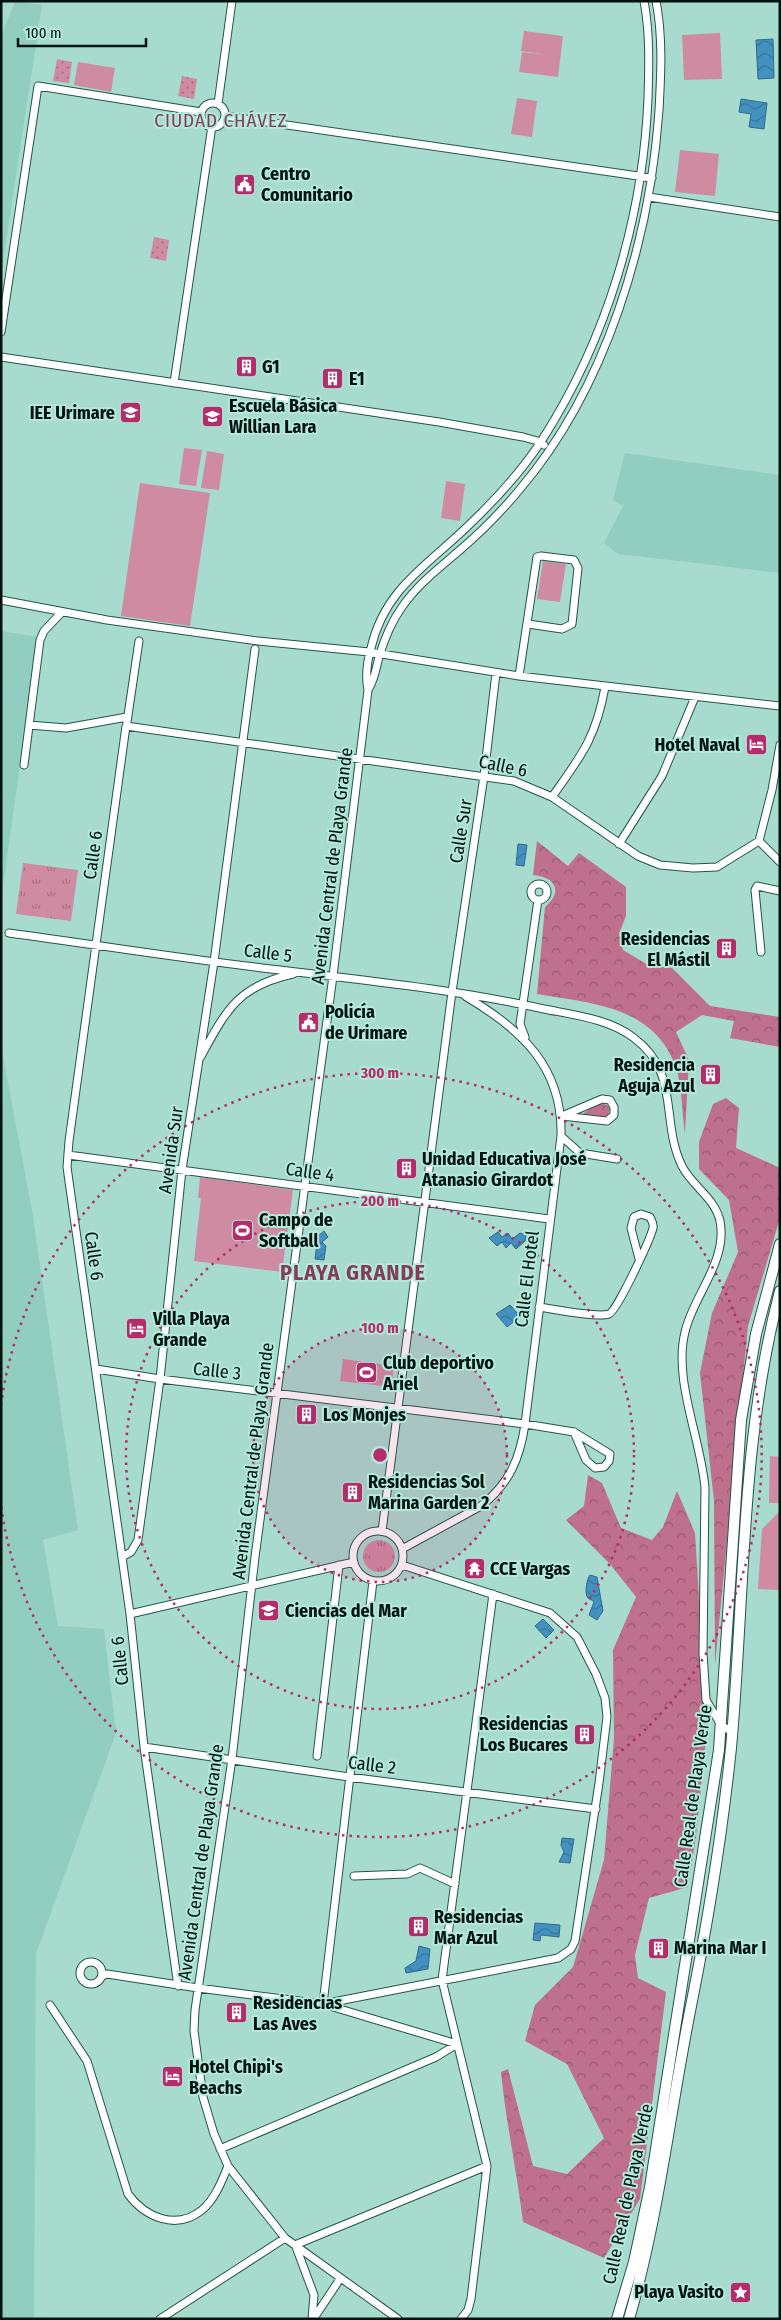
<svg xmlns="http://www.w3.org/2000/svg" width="781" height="2320" viewBox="0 0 781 2320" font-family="'Fira Sans Condensed',sans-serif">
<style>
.built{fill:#92cec0}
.grass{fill:url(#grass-tufts)}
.forest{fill:url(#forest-crowns)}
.park{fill:url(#park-dots)}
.pitch{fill:#cf8ba1}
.water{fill:url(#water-waves);stroke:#2f6b8b}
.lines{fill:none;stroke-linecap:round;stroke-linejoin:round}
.street-casing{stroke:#23554b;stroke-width:9}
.secondary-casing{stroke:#23554b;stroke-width:12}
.street{stroke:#fff;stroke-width:7}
.secondary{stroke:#fff;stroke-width:10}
.ring{fill:none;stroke:#b52c6a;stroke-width:2.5;stroke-dasharray:2.5 5}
.labels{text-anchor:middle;stroke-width:4;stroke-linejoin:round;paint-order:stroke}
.poi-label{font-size:18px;font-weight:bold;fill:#01130f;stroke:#b3e8db;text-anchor:start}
.street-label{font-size:18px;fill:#01130f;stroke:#b3e8db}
.neighbourhood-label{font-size:19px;letter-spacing:1px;fill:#823d57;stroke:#b3e8db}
.district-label{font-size:22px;font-weight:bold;letter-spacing:1px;fill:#823d57;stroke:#b3e8db}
.centre{fill:#b52c6a;stroke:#b3e8db;stroke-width:2.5}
.ring-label{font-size:15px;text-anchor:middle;font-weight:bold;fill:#b52c6a;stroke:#b3e8db;stroke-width:4;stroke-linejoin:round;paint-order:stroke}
</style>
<defs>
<pattern id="grass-tufts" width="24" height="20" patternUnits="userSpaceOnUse" patternTransform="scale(1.25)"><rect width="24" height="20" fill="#cf8ba1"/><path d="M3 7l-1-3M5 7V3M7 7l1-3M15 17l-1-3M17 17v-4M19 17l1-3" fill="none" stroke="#a67082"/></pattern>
<pattern id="forest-crowns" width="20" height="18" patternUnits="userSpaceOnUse" patternTransform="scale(1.25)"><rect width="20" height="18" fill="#bf708c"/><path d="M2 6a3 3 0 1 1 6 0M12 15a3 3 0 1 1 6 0" fill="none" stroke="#995b71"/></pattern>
<pattern id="park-dots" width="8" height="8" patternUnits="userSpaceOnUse" patternTransform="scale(1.25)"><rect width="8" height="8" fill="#cf8ba1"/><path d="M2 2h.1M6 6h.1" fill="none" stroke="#a67082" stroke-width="1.8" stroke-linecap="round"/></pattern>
<pattern id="water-waves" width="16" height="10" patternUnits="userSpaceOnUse" patternTransform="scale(1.25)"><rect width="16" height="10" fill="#4391c0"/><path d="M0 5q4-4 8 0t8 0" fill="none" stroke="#36759a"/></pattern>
</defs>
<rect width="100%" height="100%" fill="#a7dbce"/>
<!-- built -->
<path class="built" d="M15,1l27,4 -41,270v-239z
M625,453l155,22v98l-162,-19 -14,-11 19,-37 -10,-6z
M1,631l37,6 -37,263z
M1,1045l32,171 45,314 -35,10 15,86 46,3 12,104 -80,221 -2,365h-33z"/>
<!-- grass -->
<path class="grass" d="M23,863l55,7 -7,51 -55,-7z
M363 1556a16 16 0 1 1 32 0a16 16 0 1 1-32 0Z"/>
<!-- forest -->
<path class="forest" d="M537,841l31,25 11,-13 47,34v29l-7,18 4,16 25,15 24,3 38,38 70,11v30l-50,-9 4,-17 -32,-6 -26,17 13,28 -4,73c-3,-20 -3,-50 -10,-68 -22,-59 -85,-62 -138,-71l8,-87c19,-16 10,-30 -12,-32z
M726,1098l13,10 -3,40 44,20v50l-32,108 -33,339 -1,-164 -14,-128 12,-60 26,-61 -9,-52 -30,-31v-27l14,-38z
M598,1102l9,3 3,4 -3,8 -3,2 -21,-2v-3z
M588,1475l14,8 19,45 31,12 11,-13 14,-36 18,42 12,195 -11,108 -8,51 -39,11 -14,57 3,23 28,14 -26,207 -36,59 -81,-36c-6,-50 -17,-99 -22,-150l7,-3 25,97 34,8 37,-36 -37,-74 -42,-23 10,-36 38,-38 31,-107 10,-122 -1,-88 23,-53 -26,-33 -44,-44 18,-14z"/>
<!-- park -->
<path class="park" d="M57,59l15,3 -3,21 -16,-2z
M182,76l15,3 -3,20 -16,-3z
M154,237l15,3 -3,21 -16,-3z"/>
<!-- pitch -->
<path class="pitch" d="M524,31l39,5 -5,41 -39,-5 3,-20 25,3 -26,-4z
M720,33l2,46 -38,1 -2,-45z
M78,62l37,6 -4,24 -37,-7z
M517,98l20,3 -5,36 -21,-3z
M680,150l39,4 -4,42 -40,-4z
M184,448l18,2 -6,36 -17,-2z
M207,451l17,3 -5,36 -18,-2z
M446,481l19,3 -5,37 -19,-3z
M140,483l70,10 -20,133 -69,-10z
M543,561l23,3 -6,38 -23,-3z
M200,1177l93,13 -11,82 -88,-11 7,-63h-3z
M343,1359l51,7 -3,21 -51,-6z
M770,1456l10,1v46h-11z
M780,1511v79l-22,-1 4,-60z"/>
<!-- water -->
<path class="water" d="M773,39l1,39 -16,1 -2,-39z
M741,99l26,4 -3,26 -15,-2 2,-13 -12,-2z
M518,844l9,1 -3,21 -8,-1z
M324,1231l4,6 -6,5 4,4 -2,14 -9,-1 3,-23z
M498,1232l4,5 6,-4 4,6 8,-6 6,2 -1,6 -9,8 -5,-6 -5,5 -4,-6 -5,4 -8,-8z
M510,1305l7,8 -1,7 -9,7 -11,-13z
M590,1575l7,2 6,34 -6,9 -8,-5 5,-13c-1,-2 -4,-2 -6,-4 -4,-4 -1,-20 2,-23z
M543,1619l11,11 -8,8 -11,-12z
M562,1838l12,1 -4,24 -11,-1 5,-10 -3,-7z
M535,1923l25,2 -1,12 -18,-2 -1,6 -7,-1z
M419,1946l11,3 -2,20 -22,4 -1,-5 11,-7z"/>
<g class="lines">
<defs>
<path id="street" d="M201 115a12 12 0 1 1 24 0a12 12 0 1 1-24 0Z
M218,104l14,-103
M225,116l427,62
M649,197l131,20
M1,332l37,-246 163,26
M1,357l438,65 84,15 18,5 3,3
M174,383l38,-257
M1,600l106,20 151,21 111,11 150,24 261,30
M519,676l18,-119 4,-1 33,4 4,8 -6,56 -10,5 -34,-5
M368,690c-3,-15 -1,-28 3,-42 14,-61 59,-84 100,-125 26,-25 51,-52 71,-83 65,-101 101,-222 106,-342 1,-32 2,-65 -4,-97
M127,722l12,-81
M29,725l37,3 61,-11
M24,765l16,-125 4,-9 18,-19
M552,797c29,-41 44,-59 53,-110
M759,841l21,21
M619,844l43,-68 33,-79
M531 892a8 8 0 1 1 16 0a8 8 0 1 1-16 0Z
M9,933c82,11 164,24 246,34 96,12 194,21 289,42 30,6 66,10 90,29 47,35 26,83 48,128 10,20 33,32 38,55 8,40 -27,75 -35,111 -12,48 16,107 20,156l-2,165 3,47 15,25 11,7
M761,952l-6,-62 2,-4 23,5
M525,1037l-5,-13 18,-124
M200,1058c26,-47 37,-72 93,-84
M602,1099l8,1 4,7v8l-7,6 -45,-5z
M561,1136l19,17 37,6
M68,1155l481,64
M539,1307c15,2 58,11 70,7 8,-3 41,-74 44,-86 1,-4 -1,-7 -3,-11l-9,-3 -7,3 -3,11 8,31
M96,1369l64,10 365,45 49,8 36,22 -1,7 -5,6 -9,1 -9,-8 -12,-28
M353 1556a25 25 0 1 1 50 0a25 25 0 1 1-50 0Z
M382,1531l70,-539 32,-216 12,-103
M402,1549l79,-43c28,-22 39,-47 44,-82l36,-288c2,-69 -40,-107 -96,-140
M122,1557l9,-5 7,-12 22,-161 22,-209 32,-208 41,-313
M373,1581l-50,423 235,-46 13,-9 4,-8 24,-158 8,-66 -2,-19 -9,-24 -19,-37 -27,-24 -148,-48
M130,1614l224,-52
M144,1747l205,30 247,32
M317,1756l22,-191
M354,1876l53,-2 13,-6 35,16
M80 1973a11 11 0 1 1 22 0a11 11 0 1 1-22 0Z
M102,1976l5,-2 91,14 125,16 134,40 -21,13 -216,92
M178,1986l-34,-239 -14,-133 -63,-447 2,-26 57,-415 388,55 38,16 86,59 22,9 33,3 24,-1 42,-26 13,-51 8,-45
M50,2005l37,56 41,133c17,23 48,37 74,16 13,-11 20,-29 26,-44
M295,2245l192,-79
M296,2247l18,48 -2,24
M314,2318l26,-39
M160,2319l125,-81
M398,2319l-113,-81 -57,-72 -14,-32 -11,-37 -9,-66 1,-21 37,-251 23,-202 78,-581 35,-286c7,-11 8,-22 11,-33 5,-17 13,-36 23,-50 16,-23 37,-39 58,-57 21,-18 42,-39 60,-61 86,-101 130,-248 139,-379 2,-36 4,-73 -3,-109
M461,2319l7,-9 3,-11 16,-133 -45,-186 51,-386"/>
<path id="secondary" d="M617,2319l17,-57 16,-75 69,-437 22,-330 15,-86 24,-90
M629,2319c30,-104 41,-208 62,-313 17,-85 31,-172 40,-258 14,-154 9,-306 49,-457"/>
</defs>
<!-- street casing -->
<use href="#street" class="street-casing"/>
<!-- secondary casing -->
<use href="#secondary" class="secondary-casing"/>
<!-- street -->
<use href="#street" class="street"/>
<!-- secondary -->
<use href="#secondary" class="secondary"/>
</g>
<!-- distance rings -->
<circle cx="380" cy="1455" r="127" fill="#b52c6a" fill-opacity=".12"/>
<g class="ring">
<circle cx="380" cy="1455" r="127"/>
<circle cx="380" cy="1455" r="254"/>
<path d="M1 1405A382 382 0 1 1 1 1505"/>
</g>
<!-- icons -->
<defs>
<symbol id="civic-square" viewBox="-11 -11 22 22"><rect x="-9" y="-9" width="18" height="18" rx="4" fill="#b52c6a" stroke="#b3e8db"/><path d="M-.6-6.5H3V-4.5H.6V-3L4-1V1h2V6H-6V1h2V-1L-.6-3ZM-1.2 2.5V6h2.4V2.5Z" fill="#fff"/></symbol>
<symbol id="building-square" viewBox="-11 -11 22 22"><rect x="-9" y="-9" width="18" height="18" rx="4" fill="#b52c6a" stroke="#b3e8db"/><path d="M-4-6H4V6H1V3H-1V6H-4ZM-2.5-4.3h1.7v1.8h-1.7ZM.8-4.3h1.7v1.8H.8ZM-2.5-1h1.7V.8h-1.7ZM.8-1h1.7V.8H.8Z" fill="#fff"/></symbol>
<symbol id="school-square" viewBox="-11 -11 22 22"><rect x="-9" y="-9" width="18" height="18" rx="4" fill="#b52c6a" stroke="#b3e8db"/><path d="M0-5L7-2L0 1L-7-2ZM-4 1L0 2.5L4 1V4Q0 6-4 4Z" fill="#fff"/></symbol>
<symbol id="hotel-square" viewBox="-11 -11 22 22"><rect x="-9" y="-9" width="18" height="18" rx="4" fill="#b52c6a" stroke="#b3e8db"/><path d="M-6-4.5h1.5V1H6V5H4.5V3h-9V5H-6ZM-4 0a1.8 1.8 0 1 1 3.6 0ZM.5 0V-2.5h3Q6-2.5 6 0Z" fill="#fff"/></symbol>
<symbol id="stadium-square" viewBox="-11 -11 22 22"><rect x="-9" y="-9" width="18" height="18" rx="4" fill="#b52c6a" stroke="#b3e8db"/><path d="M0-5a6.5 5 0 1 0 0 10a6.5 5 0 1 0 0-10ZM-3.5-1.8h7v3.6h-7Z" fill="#fff"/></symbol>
<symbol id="temple-square" viewBox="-11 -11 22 22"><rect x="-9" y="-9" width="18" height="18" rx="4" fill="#b52c6a" stroke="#b3e8db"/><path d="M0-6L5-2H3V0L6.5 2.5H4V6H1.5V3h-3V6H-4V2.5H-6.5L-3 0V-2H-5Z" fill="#fff"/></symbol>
<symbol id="sight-square" viewBox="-11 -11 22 22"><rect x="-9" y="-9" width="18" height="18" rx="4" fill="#b52c6a" stroke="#b3e8db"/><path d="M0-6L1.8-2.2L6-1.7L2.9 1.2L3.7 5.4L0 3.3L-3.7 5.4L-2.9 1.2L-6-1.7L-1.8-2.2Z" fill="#fff"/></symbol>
</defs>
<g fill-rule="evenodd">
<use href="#civic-square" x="232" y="172" width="25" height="25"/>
<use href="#building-square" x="234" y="354" width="25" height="25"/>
<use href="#building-square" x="320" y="366" width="25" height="25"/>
<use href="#school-square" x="118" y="400" width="25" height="25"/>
<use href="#school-square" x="200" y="404" width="25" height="25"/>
<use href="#hotel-square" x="744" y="732" width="25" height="25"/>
<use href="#building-square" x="714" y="936" width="25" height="25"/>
<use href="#civic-square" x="296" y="1010" width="25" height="25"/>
<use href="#building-square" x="698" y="1062" width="25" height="25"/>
<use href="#building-square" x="394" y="1156" width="25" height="25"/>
<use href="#stadium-square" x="230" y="1218" width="25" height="25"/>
<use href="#hotel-square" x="124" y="1316" width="25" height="25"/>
<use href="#stadium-square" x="354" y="1360" width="25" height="25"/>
<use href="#building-square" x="294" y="1402" width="25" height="25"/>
<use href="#building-square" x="340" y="1480" width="25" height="25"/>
<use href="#temple-square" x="462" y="1556" width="25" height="25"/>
<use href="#school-square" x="256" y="1598" width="25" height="25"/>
<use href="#building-square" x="572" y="1722" width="25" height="25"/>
<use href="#building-square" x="406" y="1914" width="25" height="25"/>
<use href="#building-square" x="646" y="1936" width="25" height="25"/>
<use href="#building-square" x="224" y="2000" width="25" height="25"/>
<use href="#hotel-square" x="160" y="2064" width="25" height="25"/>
<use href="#sight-square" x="728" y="2280" width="25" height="25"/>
</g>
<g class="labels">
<!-- poi labels -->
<g class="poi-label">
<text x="261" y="180">Centro<tspan x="261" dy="21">Comunitario</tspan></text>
<text x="262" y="373">G1</text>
<text x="349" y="385">E1</text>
<text x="229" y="412">Escuela Básica<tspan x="229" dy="21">Willian Lara</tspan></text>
<text x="115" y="419" text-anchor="end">IEE Urimare</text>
<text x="740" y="751" text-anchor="end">Hotel Naval</text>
<text x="710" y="945" text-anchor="end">Residencias<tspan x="710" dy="21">El Mástil</tspan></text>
<text x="325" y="1018">Policía<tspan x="325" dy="21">de Urimare</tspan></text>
<text x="695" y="1071" text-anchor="end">Residencia<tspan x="695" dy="21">Aguja Azul</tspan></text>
<text x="422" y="1165">Unidad Educativa José<tspan x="422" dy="21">Atanasio Girardot</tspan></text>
<text x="259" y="1226">Campo de<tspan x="259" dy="21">Softball</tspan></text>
<text x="153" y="1325">Villa Playa<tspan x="153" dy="21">Grande</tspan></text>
<text x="383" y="1369">Club deportivo<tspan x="383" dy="21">Ariel</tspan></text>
<text x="323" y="1421">Los Monjes</text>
<text x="368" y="1488">Residencias Sol<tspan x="368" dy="21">Marina Garden 2</tspan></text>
<text x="490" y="1575">CCE Vargas</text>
<text x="285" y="1617">Ciencias del Mar</text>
<text x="568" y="1730" text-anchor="end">Residencias<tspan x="568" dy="21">Los Bucares</tspan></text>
<text x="434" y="1923">Residencias<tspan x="434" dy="21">Mar Azul</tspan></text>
<text x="674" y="1954">Marina Mar I</text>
<text x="253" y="2009">Residencias<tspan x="253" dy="21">Las Aves</tspan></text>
<text x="189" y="2073">Hotel Chipi's<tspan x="189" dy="21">Beachs</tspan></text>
<text x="724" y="2298" text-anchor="end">Playa Vasito</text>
</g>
<!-- street labels -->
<g class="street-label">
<text transform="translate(503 766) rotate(12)" y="6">Calle 6</text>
<text transform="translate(461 831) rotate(-81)" y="6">Calle Sur</text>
<text transform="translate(93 855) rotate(-82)" y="6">Calle 6</text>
<text transform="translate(332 866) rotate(-83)" y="6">Avenida Central de Playa Grande</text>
<text transform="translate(268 953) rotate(7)" y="6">Calle 5</text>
<text transform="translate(171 1150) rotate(-82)" y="6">Avenida Sur</text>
<text transform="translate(310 1172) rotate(8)" y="6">Calle 4</text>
<text transform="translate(94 1256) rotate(82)" y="6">Calle 6</text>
<text transform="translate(527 1279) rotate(-83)" y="6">Calle El Hotel</text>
<text transform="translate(217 1371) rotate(6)" y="6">Calle 3</text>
<text transform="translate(253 1461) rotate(-83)" y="6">Avenida Central de Playa Grande</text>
<text transform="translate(120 1661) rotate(-96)" y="6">Calle 6</text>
<text transform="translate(372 1765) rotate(7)" y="6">Calle 2</text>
<text transform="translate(693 1796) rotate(-82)" y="6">Calle Real de Playa Verde</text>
<text transform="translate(201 1862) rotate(-82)" y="6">Avenida Central de Playa Grande</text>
<text transform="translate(628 2194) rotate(-78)" y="6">Calle Real de Playa Verde</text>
</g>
<!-- neighbourhood labels -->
<g class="neighbourhood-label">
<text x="221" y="127">CIUDAD CHÁVEZ</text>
</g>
<!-- district labels -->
<g class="district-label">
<text x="353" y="1280">PLAYA GRANDE</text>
</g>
</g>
<circle cx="380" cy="1455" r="8" class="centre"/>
<g class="ring-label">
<text x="380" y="1078">300 m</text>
<text x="380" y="1206">200 m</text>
<text x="380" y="1333">100 m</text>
</g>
<!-- border -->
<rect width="781" height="2320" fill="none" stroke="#01130f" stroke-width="5"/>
<!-- scale -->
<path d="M18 38v8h128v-8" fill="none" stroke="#01130f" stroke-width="2.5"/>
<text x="25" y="38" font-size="15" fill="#01130f" stroke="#b3e8db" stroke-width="4" paint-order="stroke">100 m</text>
</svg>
